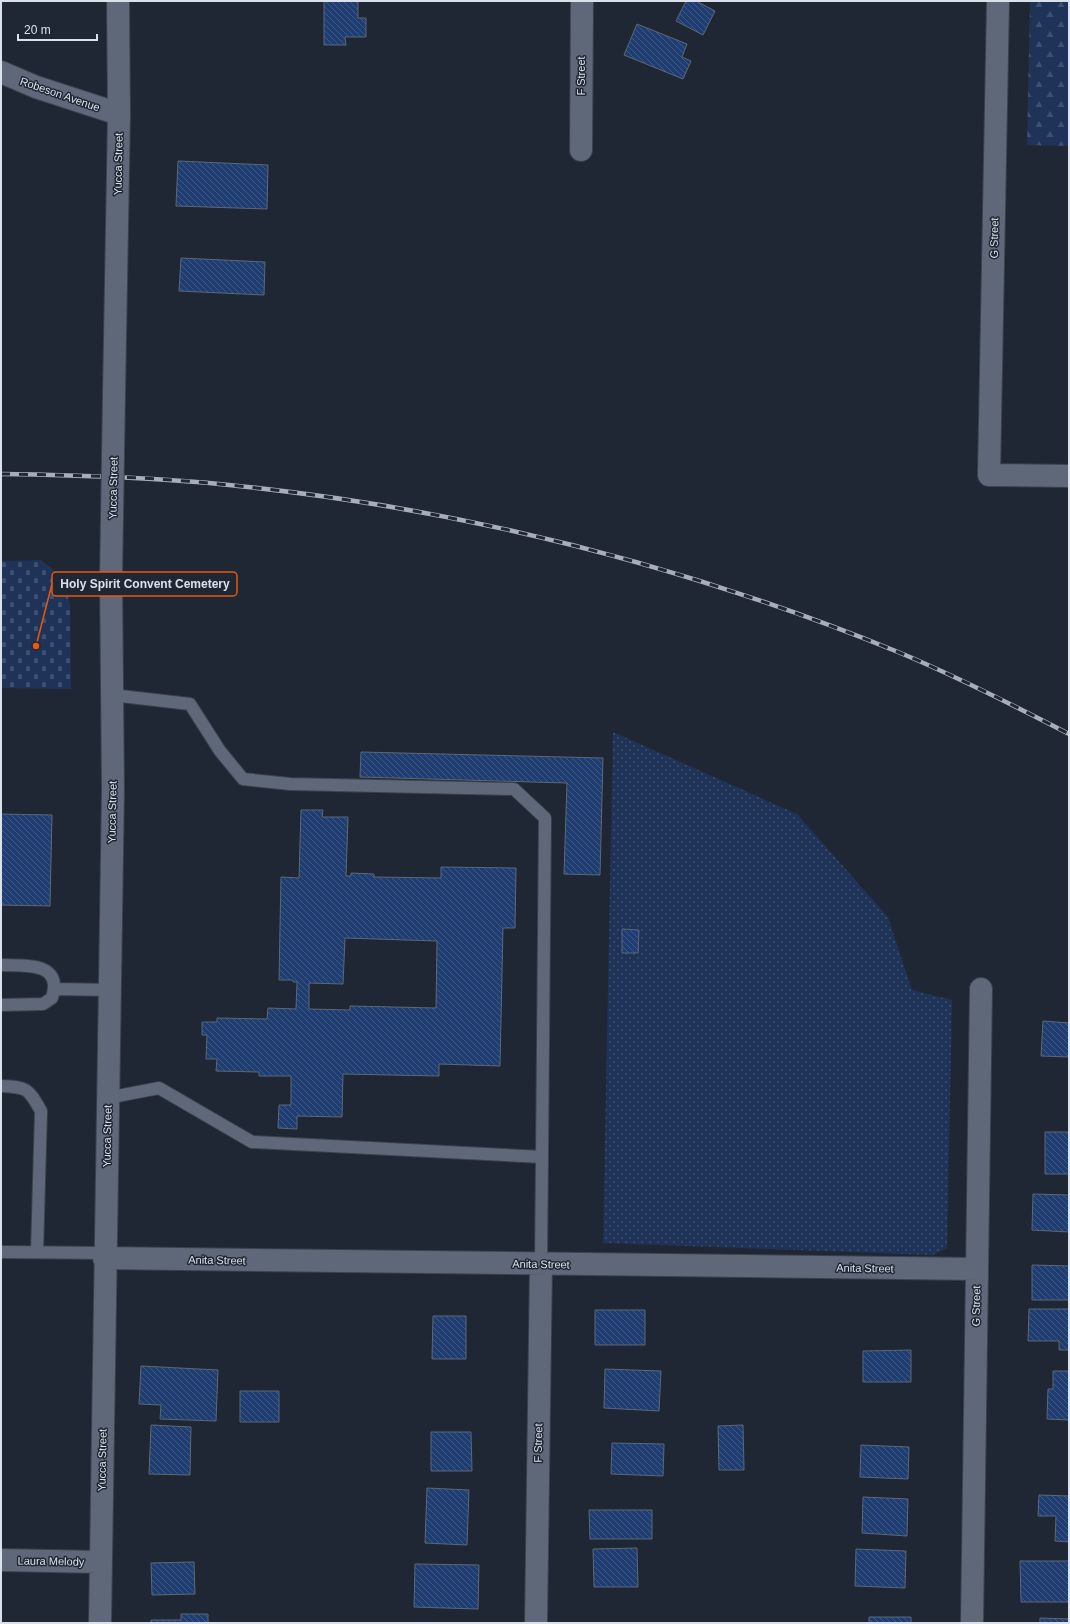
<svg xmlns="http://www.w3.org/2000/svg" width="1070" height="1624" viewBox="0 0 1070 1624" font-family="Helvetica,sans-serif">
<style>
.grass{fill:url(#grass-dots)}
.forest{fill:url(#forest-firs)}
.cemetery{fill:url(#cemetery-stones)}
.building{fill:url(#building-back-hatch);stroke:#5d6776;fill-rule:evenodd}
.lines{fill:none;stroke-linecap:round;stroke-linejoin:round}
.service-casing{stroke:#3b424d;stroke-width:14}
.minor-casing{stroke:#3b424d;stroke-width:24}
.service{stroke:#5f6878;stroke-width:12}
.minor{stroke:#5f6878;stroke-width:22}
.rail-casing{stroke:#a8aeb8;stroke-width:4.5}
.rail{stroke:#1f2734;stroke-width:3;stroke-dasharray:9;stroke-linecap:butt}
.minor-bridge-casing{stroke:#3b424d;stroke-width:24;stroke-linecap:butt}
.minor-bridge{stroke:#5f6878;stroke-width:22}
.labels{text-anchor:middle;stroke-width:3;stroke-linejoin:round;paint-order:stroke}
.street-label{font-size:11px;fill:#dbe1ea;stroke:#1f2734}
.leader{fill:none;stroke:#e8590c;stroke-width:1.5}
.callout-dot{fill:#e8590c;stroke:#1f2734;stroke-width:1.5}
.callout{fill:#1f2734;stroke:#e8590c;stroke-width:1.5}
.callout-label{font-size:12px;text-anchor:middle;font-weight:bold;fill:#dbe1ea}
</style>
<defs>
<pattern id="grass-dots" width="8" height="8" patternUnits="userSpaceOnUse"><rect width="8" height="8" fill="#1e3357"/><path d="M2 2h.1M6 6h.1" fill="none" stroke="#3e506f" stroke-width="1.8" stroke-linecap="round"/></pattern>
<pattern id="forest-firs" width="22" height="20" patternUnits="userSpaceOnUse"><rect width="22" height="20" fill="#1e3357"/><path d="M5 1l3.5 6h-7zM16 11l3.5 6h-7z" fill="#3e506f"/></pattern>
<pattern id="cemetery-stones" width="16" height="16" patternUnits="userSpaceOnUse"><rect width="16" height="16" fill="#1e3357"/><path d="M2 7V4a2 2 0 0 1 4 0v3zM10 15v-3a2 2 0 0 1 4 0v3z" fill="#3e506f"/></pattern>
<pattern id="building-back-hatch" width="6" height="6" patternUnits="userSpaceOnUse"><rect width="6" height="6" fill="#1f3d70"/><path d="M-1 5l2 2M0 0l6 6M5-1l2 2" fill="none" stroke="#3f5985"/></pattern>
</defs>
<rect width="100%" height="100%" fill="#1f2734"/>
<!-- grass -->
<path class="grass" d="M613,732l184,82 91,103 24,73 40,10 -5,248 -15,7 -329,-12z"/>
<!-- forest -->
<path class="forest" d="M1030,1h39v145l-42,-1z"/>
<!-- cemetery -->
<path class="cemetery" d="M41,560l21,17 8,27 1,85 -70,-1v-127z"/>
<!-- building -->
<path class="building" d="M324,1h34v17h8v19h-21l1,8h-22z
M686,1h10l19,10 -12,24 -27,-14z
M637,24l50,20 -5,13 9,4 -8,18 -59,-24z
M178,161l90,4 -1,44 -91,-3z
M181,258l84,4 -1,33 -85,-4z
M361,752l242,6 -3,117 -36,-1 3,-91 -207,-6z
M301,810h22l-1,7h26l-2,59h5v-3l23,1v3l67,1v-11l75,1 -1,60h-12l-3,138 -61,-2v12l-96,-2 -1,43 -45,-1v13l-19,-1 1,-23h12v-29h-32v-4l-43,-1 1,-12h-11l1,-24h-5v-13h15v-4l50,1 1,-11 28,1 1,-27h-4v-2h-14l2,-103 18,1zM345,938l92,3 -1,67 -86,-2v4l-41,-1v-26l34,1z
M1,814l51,1 -2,91 -49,-1z
M622,929l17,1 -1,23h-16z
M1043,1021l26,2v34l-28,-1z
M1045,1132h24v42h-24z
M1033,1194l36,1v37l-37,-2z
M1032,1265l37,1v34h-37z
M1029,1309h40v41h-10v-9h-31z
M595,1310h50v35h-50z
M433,1316h33v43h-34z
M911,1350v32h-48v-31z
M141,1366l77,4 -2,51 -56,-2 1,-14 -22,-1z
M605,1369l56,2 -2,40 -55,-3z
M1053,1371h16v49l-22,-1 1,-30h5z
M240,1391h39v31h-39z
M151,1425l40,2 -1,48 -41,-1z
M743,1425l1,45h-25l-1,-44z
M431,1432h40l1,39h-41z
M612,1443l52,1 -1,32 -52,-2z
M861,1445l48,2 -1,32 -48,-2z
M427,1488l42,2 -2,55 -42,-2z
M1039,1495l30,1v46l-14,-1 1,-25h-18z
M863,1497l45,2 -1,37 -45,-3z
M589,1510h63v29h-62z
M637,1548l1,39h-44l-1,-38z
M856,1549l50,2 -1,37 -50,-2z
M1020,1561h49v41h-48z
M194,1562l1,32 -43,1 -1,-32z
M415,1564l64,1 -1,44 -64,-2z
M181,1614h27v9h-57v-3h30z
M869,1617h42v6h-42z
M1040,1618l29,1v4h-29z"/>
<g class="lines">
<defs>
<path id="service" d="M112,695l78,9 30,47 23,28 47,5 224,5 31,29 -3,339
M1,965c24,1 62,-4 51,33l-9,6 -42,1
M55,989l55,1
M1,1086c26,1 27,2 40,25l-4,141
M107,1098l52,-10 93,54 290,15 -1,107
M1,1252l104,1"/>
<path id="minor" d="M998,1l-9,474 80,1
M1,72l35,15 83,27
M581,150l1,-149
M114,394l5,-280 -1,-113
M104,1258l873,11
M1,1560l99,2
M100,1623l13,-833 -2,-212
M536,1623l5,-359
M972,1623l9,-634"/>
</defs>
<!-- service casing -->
<use href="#service" class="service-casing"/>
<!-- minor casing -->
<use href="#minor" class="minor-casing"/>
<!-- service -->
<use href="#service" class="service"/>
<!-- minor -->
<use href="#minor" class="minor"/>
<defs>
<path id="rail" d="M1,474c76,1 153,3 228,11 230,23 455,80 669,167 58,24 115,53 171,82"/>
</defs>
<!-- rail casing -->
<use href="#rail" class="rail-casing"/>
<!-- rail -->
<use href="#rail" class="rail"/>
<defs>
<path id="minor-bridge" d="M111,578l3,-184"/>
</defs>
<!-- minor-bridge casing -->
<use href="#minor-bridge" class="minor-bridge-casing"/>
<!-- minor-bridge -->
<use href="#minor-bridge" class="minor-bridge"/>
</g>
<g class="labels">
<!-- street labels -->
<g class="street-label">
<text transform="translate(581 76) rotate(-90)" y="4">F Street</text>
<text transform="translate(60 94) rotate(19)" y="4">Robeson Avenue</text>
<text transform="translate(118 164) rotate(-89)" y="4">Yucca Street</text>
<text transform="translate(994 238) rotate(-89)" y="4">G Street</text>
<text transform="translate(113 488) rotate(-89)" y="4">Yucca Street</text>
<text transform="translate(112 812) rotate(-89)" y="4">Yucca Street</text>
<text transform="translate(107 1136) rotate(-89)" y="4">Yucca Street</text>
<text transform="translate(217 1260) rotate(1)" y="4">Anita Street</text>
<text transform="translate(541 1264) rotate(1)" y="4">Anita Street</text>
<text transform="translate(865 1268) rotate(1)" y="4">Anita Street</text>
<text transform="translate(976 1306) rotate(-89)" y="4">G Street</text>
<text transform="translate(538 1443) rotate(-89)" y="4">F Street</text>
<text transform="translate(102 1460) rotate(-89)" y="4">Yucca Street</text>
<text transform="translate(51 1561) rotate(1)" y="4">Laura Melody</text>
</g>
</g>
<!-- callouts -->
<path class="leader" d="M36 646L52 584"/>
<circle class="callout-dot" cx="36" cy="646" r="4"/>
<rect class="callout" x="52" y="572" width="185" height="24" rx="4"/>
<g class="callout-label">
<text x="145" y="588">Holy Spirit Convent Cemetery</text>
</g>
<!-- border -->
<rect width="1070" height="1624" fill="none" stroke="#dbe1ea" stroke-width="4"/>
<!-- scale -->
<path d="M18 34v6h79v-6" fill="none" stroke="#dbe1ea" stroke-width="2"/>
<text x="24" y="34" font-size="12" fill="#dbe1ea" stroke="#1f2734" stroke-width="3" paint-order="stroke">20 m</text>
</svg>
